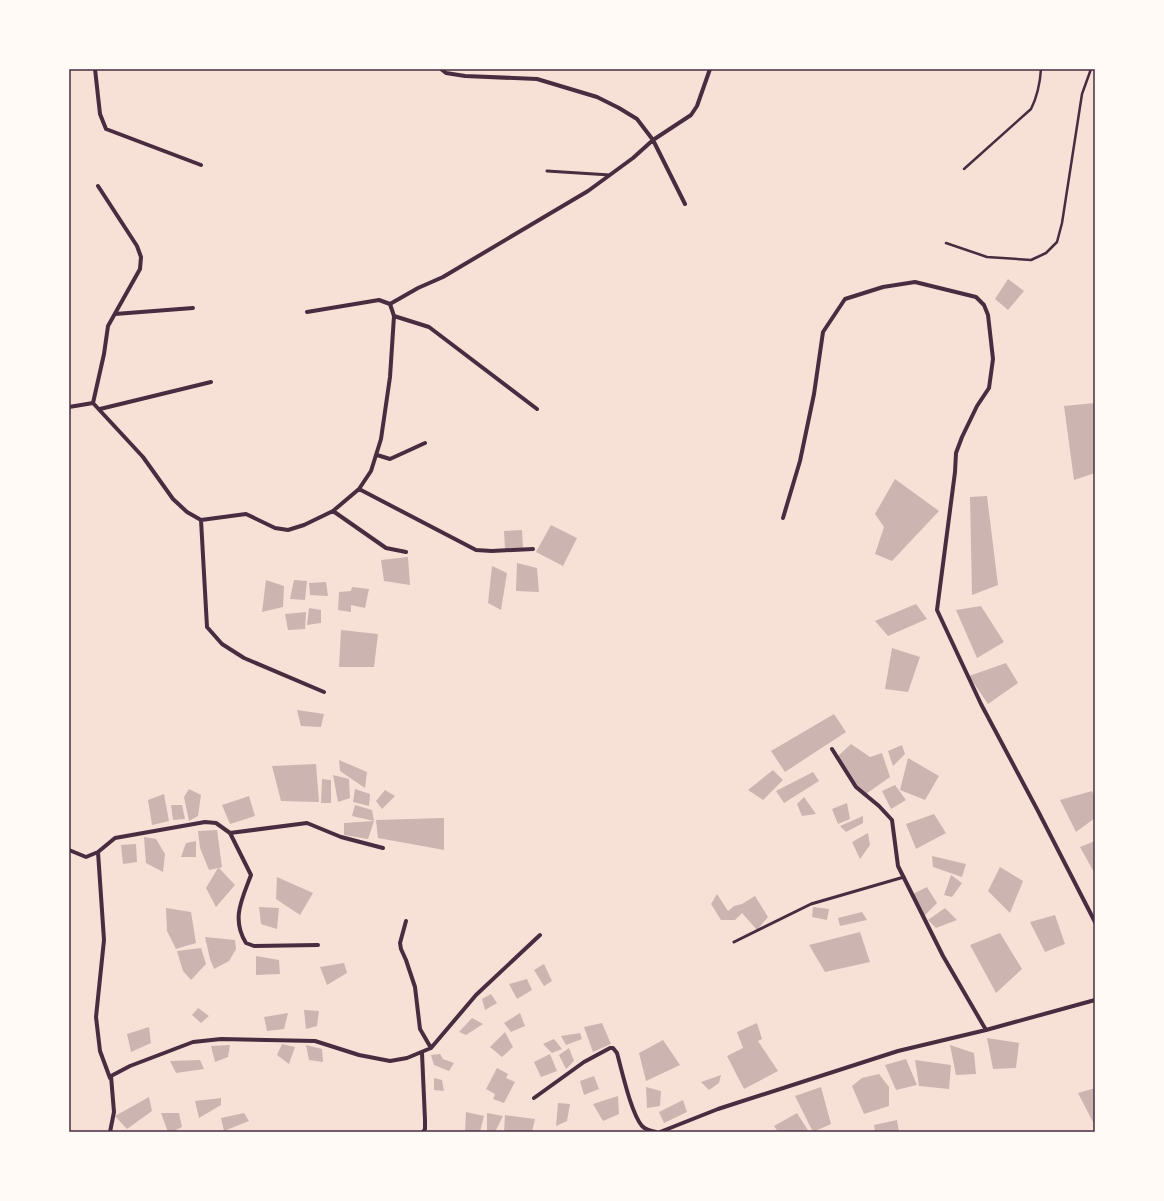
<svg xmlns="http://www.w3.org/2000/svg" width="1164" height="1201" viewBox="0 0 1164 1201" font-family="'DejaVu Sans',sans-serif">
<style>
.building{fill:#ccb4b1}
.lines{fill:none;stroke-linecap:round;stroke-linejoin:round}
.path{stroke:#4a2c40;stroke-width:2.5}
.service{stroke:#4a2c40;stroke-width:3}
.minor{stroke:#4a2c40;stroke-width:4}
.neatline{fill:none;stroke:#4a2c40;stroke-width:1.5}
</style>
<rect width="100%" height="100%" fill="#f7e1d7"/>
<!-- building -->
<path class="building" d="M1008,279l16,12 -16,19 -13,-11z
M1095,403v70l-21,7 -10,-74z
M895,479l44,32 -47,50 -17,-7 9,-27 -9,-13z
M987,496l11,89 -26,10 -2,-98z
M551,525l26,13 -14,28 -27,-14z
M522,530l1,18 -18,1 -1,-18z
M408,557l2,28 -26,-4 -3,-21z
M517,563l20,5 2,24 -23,-1z
M492,566l15,7 -6,37 -13,-7z
M266,580l18,6 -1,21 -21,5z
M294,580l13,1 -2,19 -15,-1z
M326,582l2,14 -18,-1 -1,-12z
M352,587l17,2 -4,19 -14,-3v7l-13,-2 1,-18 12,-1z
M916,604l11,15 -39,17 -13,-15z
M981,606l23,36 -27,16 -21,-48z
M309,608l12,2v13l-14,2z
M306,612l-1,17 -17,1 -3,-16z
M341,630l37,4 -4,33h-35z
M892,648l28,9 -12,35 -23,-3z
M1006,663l12,20 -30,21 -19,-28z
M297,710l27,4 -3,13 -20,-1z
M834,714l12,18 -61,40 -14,-21z
M851,744l19,13 12,-4 8,24 -27,19 -26,-39z
M902,745l3,9 -12,12 -5,-15z
M908,758l31,18 -14,24 -25,-10z
M339,760l28,12 -2,16 -25,-17z
M316,764l3,38 -38,-1 -9,-35z
M773,770l10,10 -20,20 -15,-10z
M813,772l6,9 -35,22 -8,-12z
M333,775l16,4 1,19 -12,4z
M322,779l9,1v23h-10z
M895,785l11,15 -15,9 -9,-18z
M189,789l12,6 -3,21 -9,5 -5,-24z
M355,789l15,5 -1,12 -16,-4z
M385,790l10,6 -13,13 -6,-8z
M1092,791l3,7v20l-19,14 -16,-32z
M164,794l5,27 -17,4 -4,-25z
M249,796l6,20 -25,8 -8,-19z
M804,797l12,17 -14,2 -5,-12z
M847,803l3,16 -12,5 -6,-15z
M171,805h11l3,14 -12,1z
M355,805l17,5 2,11 -22,-5z
M934,814l12,19 -30,16 -10,-25z
M863,816v7l-17,9 -6,-6z
M444,818v32l-66,-12 -2,-18z
M374,821l-6,18 -24,-4v-12z
M217,830l5,37 -3,1 16,17 -19,22 -10,-19 12,-20 -9,2 -9,-22 -2,-17z
M868,833l2,12 -10,14 -8,-17z
M144,837l12,2 9,15 -2,18 -17,-9z
M196,841v16h-15l5,-14z
M1095,841v33l-15,-27z
M136,844l1,18 -14,2 -2,-19z
M932,856l34,8 -4,13 -29,-10z
M1000,867l23,14 -13,32 -22,-22z
M951,875l11,8 -10,14 -8,-2z
M277,877l36,16 -13,22 -24,-16z
M927,887l10,16 -13,13 -13,-21z
M717,894l11,17 6,-5 8,-2 13,-8 13,21 -11,13 -15,-17 -7,7h-14l-10,-16z
M259,907l20,1 -2,21 -16,-5z
M813,907l16,2 -2,11 -15,-3z
M166,908l25,4 5,31 -20,6 -9,-18z
M945,908l12,12 -21,8 -8,-8z
M862,912l5,8 -27,6 -2,-8z
M1055,915l10,29 -20,8 -15,-30z
M860,932l10,30 -45,10 -16,-27z
M1000,933l22,36 -26,24 -26,-48z
M205,937l30,3 1,9 -7,12 -15,8 -4,-10z
M201,948l5,16 -15,16 -8,-9 -6,-20z
M256,956l23,4 1,14 -24,1z
M344,963l3,10 -20,12 -7,-18z
M544,964l8,17 -8,5 -10,-16z
M527,979l5,11 -15,9 -8,-15z
M491,994l6,9 -12,7 -3,-11z
M198,1008l11,8 -8,7 -9,-8z
M304,1010l15,1 -2,15 -11,3z
M288,1013l-4,16 -17,2 -3,-14z
M520,1013l5,13 -14,6 -7,-9z
M472,1018l11,6 -17,11 -7,-3z
M602,1023l9,21 -18,8 -9,-25z
M757,1023l5,16 -4,2 20,30 -34,18 -17,-33 16,-8 -6,-16z
M149,1027l2,16 -20,9 -4,-18z
M505,1032l8,15 -11,10 -12,-10z
M580,1033l2,6 -16,6 -5,-9z
M987,1038l32,5 -3,25 -23,1z
M554,1039l8,10 -10,4 -9,-9z
M663,1040l17,25 -34,16 -7,-28z
M282,1044l13,3 -6,17 -12,-9z
M230,1045l-2,12 -13,5 -4,-16z
M306,1045l16,4 1,13 -14,-2z
M950,1045l24,8 2,21 -20,1z
M569,1048l5,13 -8,8 -7,-14z
M440,1054l3,5 11,4 -5,8 -15,-6 -3,-10z
M550,1054l7,17 -16,6 -7,-15z
M906,1059l11,26 -21,5 -11,-25z
M200,1060l4,9 -28,4 -6,-12z
M915,1060l36,5 -2,24 -30,-3z
M497,1068l11,6 -2,4 9,4 -11,21 -11,-4 2,-5 -9,-5z
M879,1074l10,13v19l-25,8 -12,-28 10,-8z
M721,1075l-2,8 -10,7 -8,-8z
M594,1076l5,13 -15,6 -4,-14z
M434,1078l8,2 2,11 -10,-1z
M646,1087l15,4 -1,15 -13,2z
M821,1087l10,37 -18,8 -18,-36z
M1095,1088v38l-17,-33z
M618,1096l1,18 -16,7 -10,-17z
M149,1097l3,14 -25,18 -12,-13z
M221,1098v7l-22,13 -4,-17z
M683,1100l4,12 -23,11 -5,-11z
M558,1103l12,1 -3,17 -11,5z
M466,1112l18,4 -4,16h-15z
M161,1113h18l3,14 -10,5h-4z
M244,1113l5,8 -25,10 -3,-13z
M487,1113l16,3 -8,16h-8z
M797,1113l12,19h-31l-4,-6z
M505,1115l30,4 -3,13h-28z
M897,1120l2,12h-24l-1,-7z"/>
<g class="lines">
<!-- path -->
<path class="path" d="M964,169l67,-60c7,-14 9,-25 10,-40
M946,243l41,14 44,3 15,-7 11,-11 5,-19 20,-129 9,-25"/>
<!-- service -->
<path class="service" d="M547,171l63,4
M734,942l77,-38 93,-27"/>
<!-- minor -->
<path class="minor" d="M95,69l5,45 6,15 95,36
M441,69l5,4 19,3 72,3 60,18 22,11 18,11 16,21 32,64
M390,304l28,-16 25,-11 145,-86 45,-33 20,-18 38,-25 6,-9 13,-37
M115,314l78,-6
M394,316l35,11 108,82
M93,403l50,54 30,42 14,13 14,8 45,-6 29,14 13,2 16,-5 29,-14 26,-22 12,-18 10,-32 9,-62 4,-61 -4,-12 -11,-4 -72,12
M69,407l24,-4 11,-49 4,-28 32,-57 1,-12 -4,-11 -39,-60
M100,409l111,-27
M377,455l13,4 35,-16
M359,489l117,61 16,1 41,-2
M333,511l53,37 20,4
M783,518l17,-57 14,-67 9,-62 22,-33 38,-12 32,-5 61,15 8,8 4,10 5,44 -4,29 -12,18 -15,31 -6,16 -1,19 -18,138 44,94 57,107 57,111
M201,520l6,107 15,17 22,14 80,34
M832,749l24,38 23,19 13,14 6,46 45,90 43,74
M230,833l21,42c-9,24 -20,44 -5,68l8,3 64,-1
M69,850l17,7 12,-5 17,-14 90,-16 11,1 14,10 77,-10 34,14 42,11
M98,852l6,88 -8,77 4,34 10,27
M406,921l-6,22 1,6 5,11 9,27 5,42 11,19
M422,1053l3,67v9l-2,3
M534,1098l50,-36 26,-14h3l4,5c5,18 14,60 25,73 4,4 9,5 14,6
M110,1132l4,-20 -3,-36 19,-10 63,-24 28,-3 94,2 44,14 31,6 17,-3 24,-10 45,-53 64,-60
M660,1132l58,-23 180,-58 88,-21 109,-30"/>
</g>
<!-- border -->
<rect width="1164" height="1201" fill="none" stroke="#fffaf5" stroke-width="140"/>
<rect x="70" y="70" width="1024" height="1061" class="neatline"/>
</svg>
